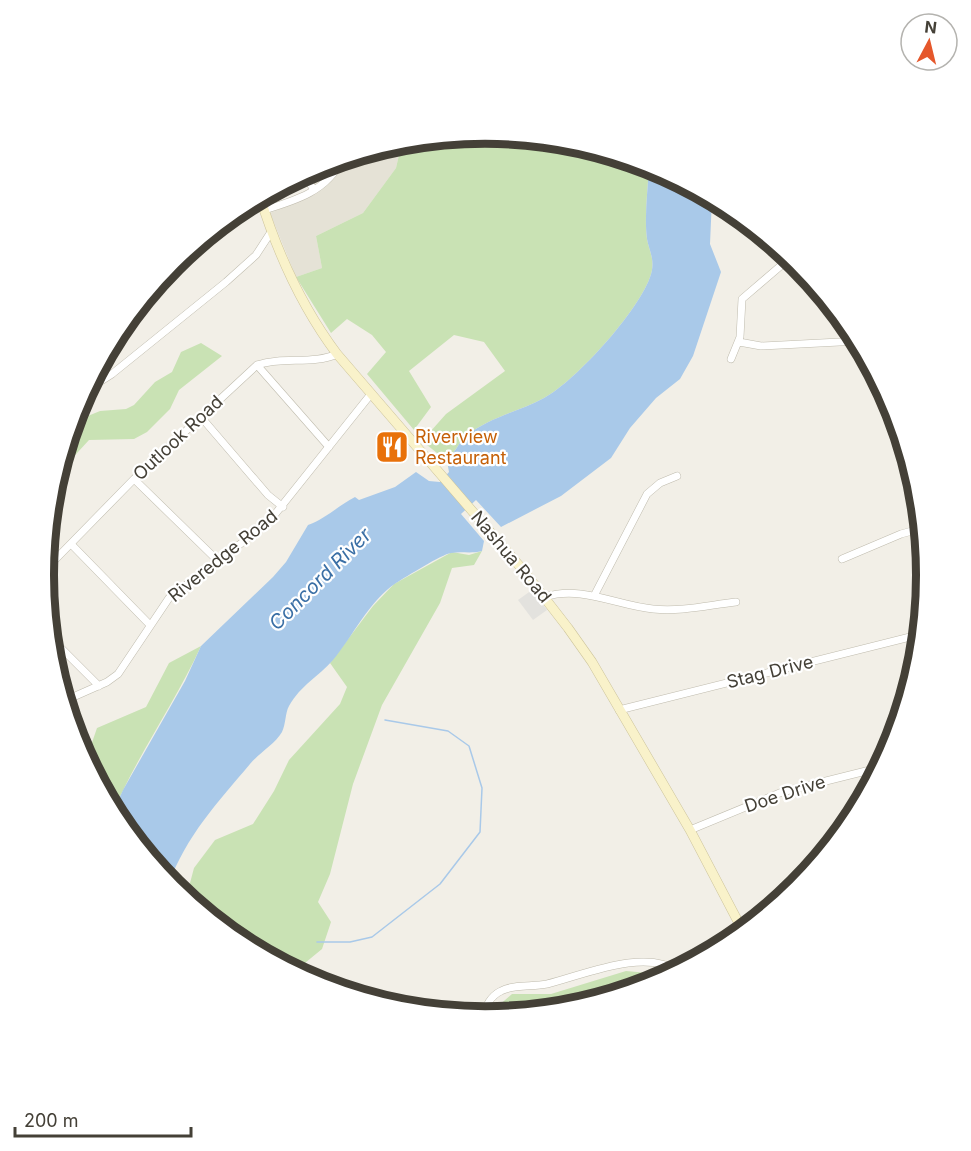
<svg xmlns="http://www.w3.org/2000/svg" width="971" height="1151" viewBox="0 0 971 1151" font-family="Inter,sans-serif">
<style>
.residential{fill:#e5e2d6}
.green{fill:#c9e2b4}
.parking{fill:#e3e2de}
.water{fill:#a9c9e9}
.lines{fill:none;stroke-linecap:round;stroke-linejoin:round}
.stream{stroke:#a9c9e9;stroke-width:1.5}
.street-casing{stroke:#bfbbad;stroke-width:8}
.secondary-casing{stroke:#cdc49b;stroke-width:10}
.street{stroke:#fff;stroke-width:7}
.secondary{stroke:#f9f2ca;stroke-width:9}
.labels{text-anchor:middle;stroke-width:4.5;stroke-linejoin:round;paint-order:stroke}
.food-label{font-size:18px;fill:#c56008;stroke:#fff;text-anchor:start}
.street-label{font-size:18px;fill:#444037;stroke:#fff}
.water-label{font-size:20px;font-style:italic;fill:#3a6fa5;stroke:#fff}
.rim{fill:none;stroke:#444037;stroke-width:8}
</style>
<rect width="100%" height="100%" fill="#f2efe7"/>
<!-- residential -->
<path class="residential" d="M402,142l-6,26 -33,45 -47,23 6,32 -26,9 -26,-64 47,-20 -11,-20 11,-6z"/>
<!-- green -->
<path class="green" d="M486,134l86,8 77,23c-1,24 -5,51 -2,74 2,11 7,19 5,31 -6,34 -77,112 -108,128 -26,14 -54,19 -78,38 -7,6 -12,18 -19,25l-25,-20 24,-27 59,-43 -21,-29 -30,-7 -45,36 22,36 -17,23 -47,-56 19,-22 -14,-17 -25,-16 -16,14 -35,-56 26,-9 -6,-32 47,-23 33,-45 6,-26z
M201,343l21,13 -43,34 -9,19 -23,23 -13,7 -45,1 -33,36 18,-58h9l17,-7 26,-2 8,-4 21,-23 17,-10 9,-20z
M482,551l-8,14 -22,3 -12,35 -58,102 -29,79 -23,90 -12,28 13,20 -9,27 -28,23 -54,-29 -54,-45 8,-30 21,-28 38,-16 21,-33 15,-31 51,-56 7,-17 -17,-24 43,-57 21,-22 58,-32 17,3z
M201,646c-26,57 -63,108 -88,166l-27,-52 11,-32 49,-21 23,-44z
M626,971l44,4c-54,29 -116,36 -176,42l3,-10 15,-13h39z"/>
<!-- parking -->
<path class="parking" d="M532,590l15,20 -14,10 -15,-20z"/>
<!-- water -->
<path class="water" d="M649,165l63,33 -2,46 11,28 -28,84 -13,23 -24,19 -26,30 -19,30 -50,38 -60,31 -25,-27 -15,14 23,27 -2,10c-12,3 -20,0 -31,2 -9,1 -45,24 -55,30 -27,18 -43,53 -63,77 -15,17 -32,25 -44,46 -4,7 -3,18 -7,26 -7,12 -23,21 -32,32 -31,37 -65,73 -81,120l-56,-72 10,-22 62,-109 16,-35 72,-69 13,-15 22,-37c17,-6 30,-19 47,-28l4,3 36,-13 21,-15 13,9 11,1 9,-10 -2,-11c7,-7 12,-19 19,-25 24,-19 52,-24 78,-38 31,-16 102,-94 108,-128 2,-12 -3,-20 -5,-31 -3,-23 1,-50 2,-74z"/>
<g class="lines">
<!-- stream -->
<path class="stream" d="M317,942h33l22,-5 68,-53 40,-52 2,-44 -13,-42 -21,-15 -63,-11"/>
<defs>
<path id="street" d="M304,174l10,16
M264,210c30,-9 64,-19 78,-51
M739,342l22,4 98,-5
M731,359l9,-22 2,-38 49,-42
M257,365l72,82
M85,391l27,-17 114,-92 30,-27 15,-23
M201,417l67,78 15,12
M134,479l84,82
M72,545l78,80
M842,559l59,-25 22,-6
M44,571l90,-92 123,-114c26,-9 56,0 80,-11
M594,596l53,-102 13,-11 17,-7
M545,597c36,-12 73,9 108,12 28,3 56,-4 83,-7
M49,636l50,50
M64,701l43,-19 11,-8 51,-76 99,-75 103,-129
M619,710l303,-76
M690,830l92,-38 100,-25
M484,1017c1,-11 7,-21 17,-26 13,-7 31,-4 46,-7 37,-9 96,-36 132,-13"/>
<path id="secondary" d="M260,197c18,58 41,109 77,157l186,216 45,58 24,34 98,168 54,103"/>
</defs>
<!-- street casing -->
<use href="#street" class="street-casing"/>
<!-- secondary casing -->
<use href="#secondary" class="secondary-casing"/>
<!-- street -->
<use href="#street" class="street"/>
<!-- secondary -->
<use href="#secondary" class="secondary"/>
</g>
<!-- icons -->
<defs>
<symbol id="restaurant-square" viewBox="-11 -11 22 22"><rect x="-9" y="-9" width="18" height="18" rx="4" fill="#e8710a" stroke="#fff"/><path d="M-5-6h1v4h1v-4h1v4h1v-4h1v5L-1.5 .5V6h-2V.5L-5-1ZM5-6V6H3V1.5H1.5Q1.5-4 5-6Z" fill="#fff"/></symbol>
</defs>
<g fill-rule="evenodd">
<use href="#restaurant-square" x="373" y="428" width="38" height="38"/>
</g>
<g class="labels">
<!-- food labels -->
<g class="food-label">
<text x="415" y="443">Riverview<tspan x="415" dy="21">Restaurant</tspan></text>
</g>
<!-- street labels -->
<g class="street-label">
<text transform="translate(178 438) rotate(-43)" y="6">Outlook Road</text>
<text transform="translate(223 556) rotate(-39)" y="6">Riveredge Road</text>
<text transform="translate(511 557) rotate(50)" y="6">Nashua Road</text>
<text transform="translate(770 672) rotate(-14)" y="6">Stag Drive</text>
<text transform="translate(785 794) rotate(-18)" y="6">Doe Drive</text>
</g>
<!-- water labels -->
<g class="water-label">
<text transform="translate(320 579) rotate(-45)" y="7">Concord River</text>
</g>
</g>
<!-- crop -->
<path d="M0 0H971V1151H0ZM54 575a431 431 0 1 1 862 0a431 431 0 1 1-862 0Z" fill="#fff" fill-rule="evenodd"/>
<path class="rim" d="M54 575a431 431 0 1 1 862 0a431 431 0 1 1-862 0Z"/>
<!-- north arrow -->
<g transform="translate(929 42) rotate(7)"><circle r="28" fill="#ffffff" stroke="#b4b3af" stroke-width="1.5"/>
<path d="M0-4.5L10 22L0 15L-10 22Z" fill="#e5572b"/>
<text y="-9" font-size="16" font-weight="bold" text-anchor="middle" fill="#444037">N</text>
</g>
<!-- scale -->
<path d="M15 1127v9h176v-9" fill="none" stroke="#444037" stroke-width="3"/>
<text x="24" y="1127" font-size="18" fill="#444037" stroke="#ffffff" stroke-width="4.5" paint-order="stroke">200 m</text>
</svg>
